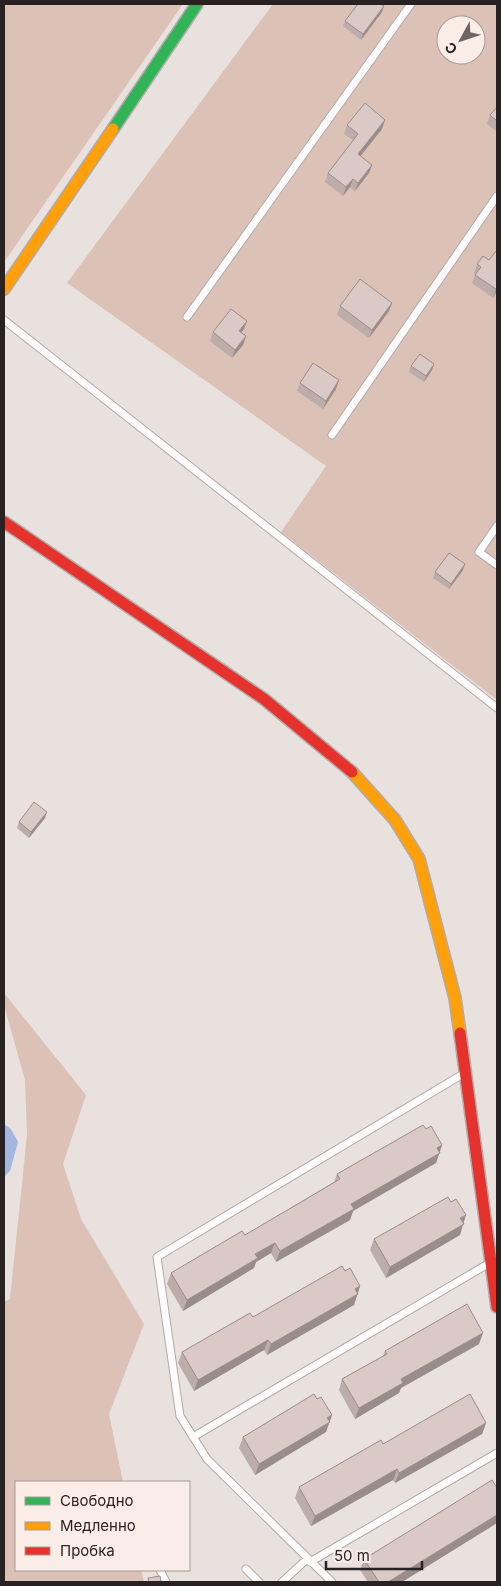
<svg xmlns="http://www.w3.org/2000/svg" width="501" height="1586" viewBox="0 0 501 1586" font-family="Inter,sans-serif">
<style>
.green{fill:#dcc1b6;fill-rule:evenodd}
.water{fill:#a3b6df}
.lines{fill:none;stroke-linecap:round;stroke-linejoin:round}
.lane-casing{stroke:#b0aba9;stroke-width:9}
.fast-casing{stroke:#b0aba9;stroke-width:14}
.slow-casing{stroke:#b0aba9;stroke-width:14}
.jam-casing{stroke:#b0aba9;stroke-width:14}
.path{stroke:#c5c3c3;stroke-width:2.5;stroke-dasharray:1 4;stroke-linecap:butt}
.lane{stroke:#fcfafa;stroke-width:7}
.fast{stroke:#30b455;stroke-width:11}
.slow{stroke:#ff9f0a;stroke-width:11}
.jam{stroke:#e5322d;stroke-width:11}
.wall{fill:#bcadaa}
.shaded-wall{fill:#998d8b}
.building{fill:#dbc9c6;stroke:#998d8b}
</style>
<rect width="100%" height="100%" fill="#e8e1de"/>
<!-- green -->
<path class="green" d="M4,4h179l-179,258z
M273,4h224v696l-216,-168 45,-66 -259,-183zM446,25h30v30h-30z
M4,993l82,102 -23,69 18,55 63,105 -35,90 14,68h-107v88h125l3,12h-140v-280l6,-3 17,-164 -2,-55 -21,-75z"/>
<!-- water -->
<path class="water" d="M4,1124l7,5 7,13 -8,29 -6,6z"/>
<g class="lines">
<defs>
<path id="lane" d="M187,317l224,-313
M4,320l493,388
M332,435l165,-239
M497,526l-18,26 18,13
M193,1437l295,-173
M310,1562l187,-109
M246,1569l13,13
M160,1570l6,12
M282,1582l25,-23
M332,1582l-125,-123 -27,-43 -23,-159 306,-183"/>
<path id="fast" d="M113,129l84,-125"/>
<path id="slow" d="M4,289l109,-160
M352,772l43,48 24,39 36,139 5,35"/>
<path id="jam" d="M4,522l260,177 88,73
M460,1033l37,274"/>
</defs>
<!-- lane casing -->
<use href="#lane" class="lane-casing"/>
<!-- fast casing -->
<use href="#fast" class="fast-casing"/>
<!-- slow casing -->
<use href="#slow" class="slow-casing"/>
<!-- jam casing -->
<use href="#jam" class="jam-casing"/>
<!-- path -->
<path class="path" d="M4,1578l11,4"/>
<!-- lane -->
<use href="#lane" class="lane"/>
<!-- fast -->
<use href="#fast" class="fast"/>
<!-- slow -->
<use href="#slow" class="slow"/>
<!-- jam -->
<use href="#jam" class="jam"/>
</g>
<!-- wall -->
<path class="wall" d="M382,12l-21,28 -18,-14 2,-5z
M497,107v25l-10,-8 3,-9z
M385,120l-3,9 -22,27 12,9 -3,8 -14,18 -5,-4 -7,9 -18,-14 3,-9 25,-33 -9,-6 3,-9z
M483,256l14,35 -4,7 -21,-15 4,-9 -2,-1 3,-9z
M392,303l-3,8 -20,27 -32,-23 3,-9z
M244,329l-3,4 5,3 -3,9 -11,13 -22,-17 3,-9z
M411,366l21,4 -8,12 -15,-10z
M339,380l-3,9 -13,20 -26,-18 3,-8z
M463,570l-14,19 -16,-11 2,-6z
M45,818l-16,20 -12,-10 2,-6z
M426,1129l16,16 -6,18 -83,48 -3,9 -74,42 -5,-9 -15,9 -2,6 -71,43 -16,-27 4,-11 74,-38 89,-53 3,-8z
M463,1223l-3,12 -74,43 -16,-28 4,-11z
M345,1271l15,15 -6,19 -87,50 -3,-5 -70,41 -16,-28 4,-11 71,-35z
M479,1344l-78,44 -2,5 -44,26 -16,-29 3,-11 41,-23 2,-5z
M317,1399l15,16 -6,17 -71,43 -16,-27 4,-11z
M486,1423l-4,11 -87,49 -2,-3 -82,46 -16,-28 4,-11 84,-43z
M497,1523l-95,59h-34l-8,-12 4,-11z"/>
<!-- shaded-wall -->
<path class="shaded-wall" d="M384,6l-2,6 -21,28 2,-6z
M385,120l-3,9 -27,34 3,-9z
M372,165l-3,8 -14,18 3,-8z
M353,179l-3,8 -7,9 3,-9z
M497,287v4l-4,7 3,-9z
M392,303l-3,8 -20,27 3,-8z
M247,321l-3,8 -8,10 3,-8z
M246,336l-3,9 -11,13 3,-8z
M434,364l-2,6 -8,12 2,-6z
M339,380l-3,9 -13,20 3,-8z
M465,564l-2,6 -14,19 2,-5z
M47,812l-2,6 -16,20 2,-6z
M442,1145l-6,18 -83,48 -3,9 -74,42 4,-11 71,-47z
M466,1215l-6,20 -74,43 4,-11z
M275,1243l-4,10 -15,9 -2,6 -71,43 4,-11 68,-46z
M360,1286l-6,19 -87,50 4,-11z
M483,1333l-4,11 -78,44 -2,5 -44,26 4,-11 42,-29z
M268,1340l-4,10 -70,41 4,-11z
M332,1415l-6,17 -71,43 4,-11z
M486,1423l-4,11 -87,49 4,-10z
M397,1469l-4,11 -82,46 4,-10z
M497,1515v8l-95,59h-14z"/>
<!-- building -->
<path class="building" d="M358,4h22l4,2 -21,28 -18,-13z
M365,103l20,17 -27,34 14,11 -14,18 -5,-4 -7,8 -18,-14 30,-39 -11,-9z
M497,107v14l-7,-6z
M497,250v37l-1,2 -21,-14 6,-8 -4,-3 6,-8 6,4z
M360,279l32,24 -20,27 -32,-24z
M231,309l16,12 -8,10 7,5 -11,14 -22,-18z
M420,354l14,10 -8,12 -15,-10z
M313,363l26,17 -13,21 -26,-18z
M449,553l16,11 -14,20 -16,-12z
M34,802l13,10 -16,20 -12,-10z
M423,1125l3,4 5,-3 11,19 -5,3 3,5 -89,51 3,5 -74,42 -5,-8 -20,11 3,4 -71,42 -16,-27 71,-42 3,4 95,-56 -3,-5z
M448,1197l3,5 5,-3 10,16 -6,3 4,6 -74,43 -16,-28z
M342,1266l3,5 5,-3 10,18 -5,3 3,5 -87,50 -3,-4 -70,40 -16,-28 68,-39 3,4z
M467,1304l16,29 -82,46 2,4 -44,25 -17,-29 45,-25 -2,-3z
M314,1394l3,5 4,-2 11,18 -5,3 3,4 -71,42 -16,-27z
M470,1394l16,29 -87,50 -2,-4 -82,47 -16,-29 82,-47 2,4z
M492,1480l5,8v27l-109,67h-9l-15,-23z
M160,1576l1,6h-12l-1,-4z"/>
<!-- border -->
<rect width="501" height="1586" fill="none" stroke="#282322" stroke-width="10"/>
<!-- legend -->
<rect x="15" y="1481" width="175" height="90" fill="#faece7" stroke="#a69c98"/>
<rect x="25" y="1497" width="25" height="8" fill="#30b455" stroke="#a69c98"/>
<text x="60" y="1506" font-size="15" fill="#282322">Свободно</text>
<rect x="25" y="1522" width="25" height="8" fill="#ff9f0a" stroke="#a69c98"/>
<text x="60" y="1531" font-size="15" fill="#282322">Медленно</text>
<rect x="25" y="1547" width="25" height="8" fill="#e5322d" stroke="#a69c98"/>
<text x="60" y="1556" font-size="15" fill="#282322">Пробка</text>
<!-- north arrow -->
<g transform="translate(461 40) rotate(230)"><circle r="24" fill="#faece7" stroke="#a69c98"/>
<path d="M0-4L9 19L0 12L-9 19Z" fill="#6b6664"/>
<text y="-8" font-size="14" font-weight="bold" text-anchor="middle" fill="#282322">С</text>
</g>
<!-- scale -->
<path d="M326 1561v8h96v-8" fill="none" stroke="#282322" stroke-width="2.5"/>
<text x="334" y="1561" font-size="15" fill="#282322" stroke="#faece7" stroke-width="4" paint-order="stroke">50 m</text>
</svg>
